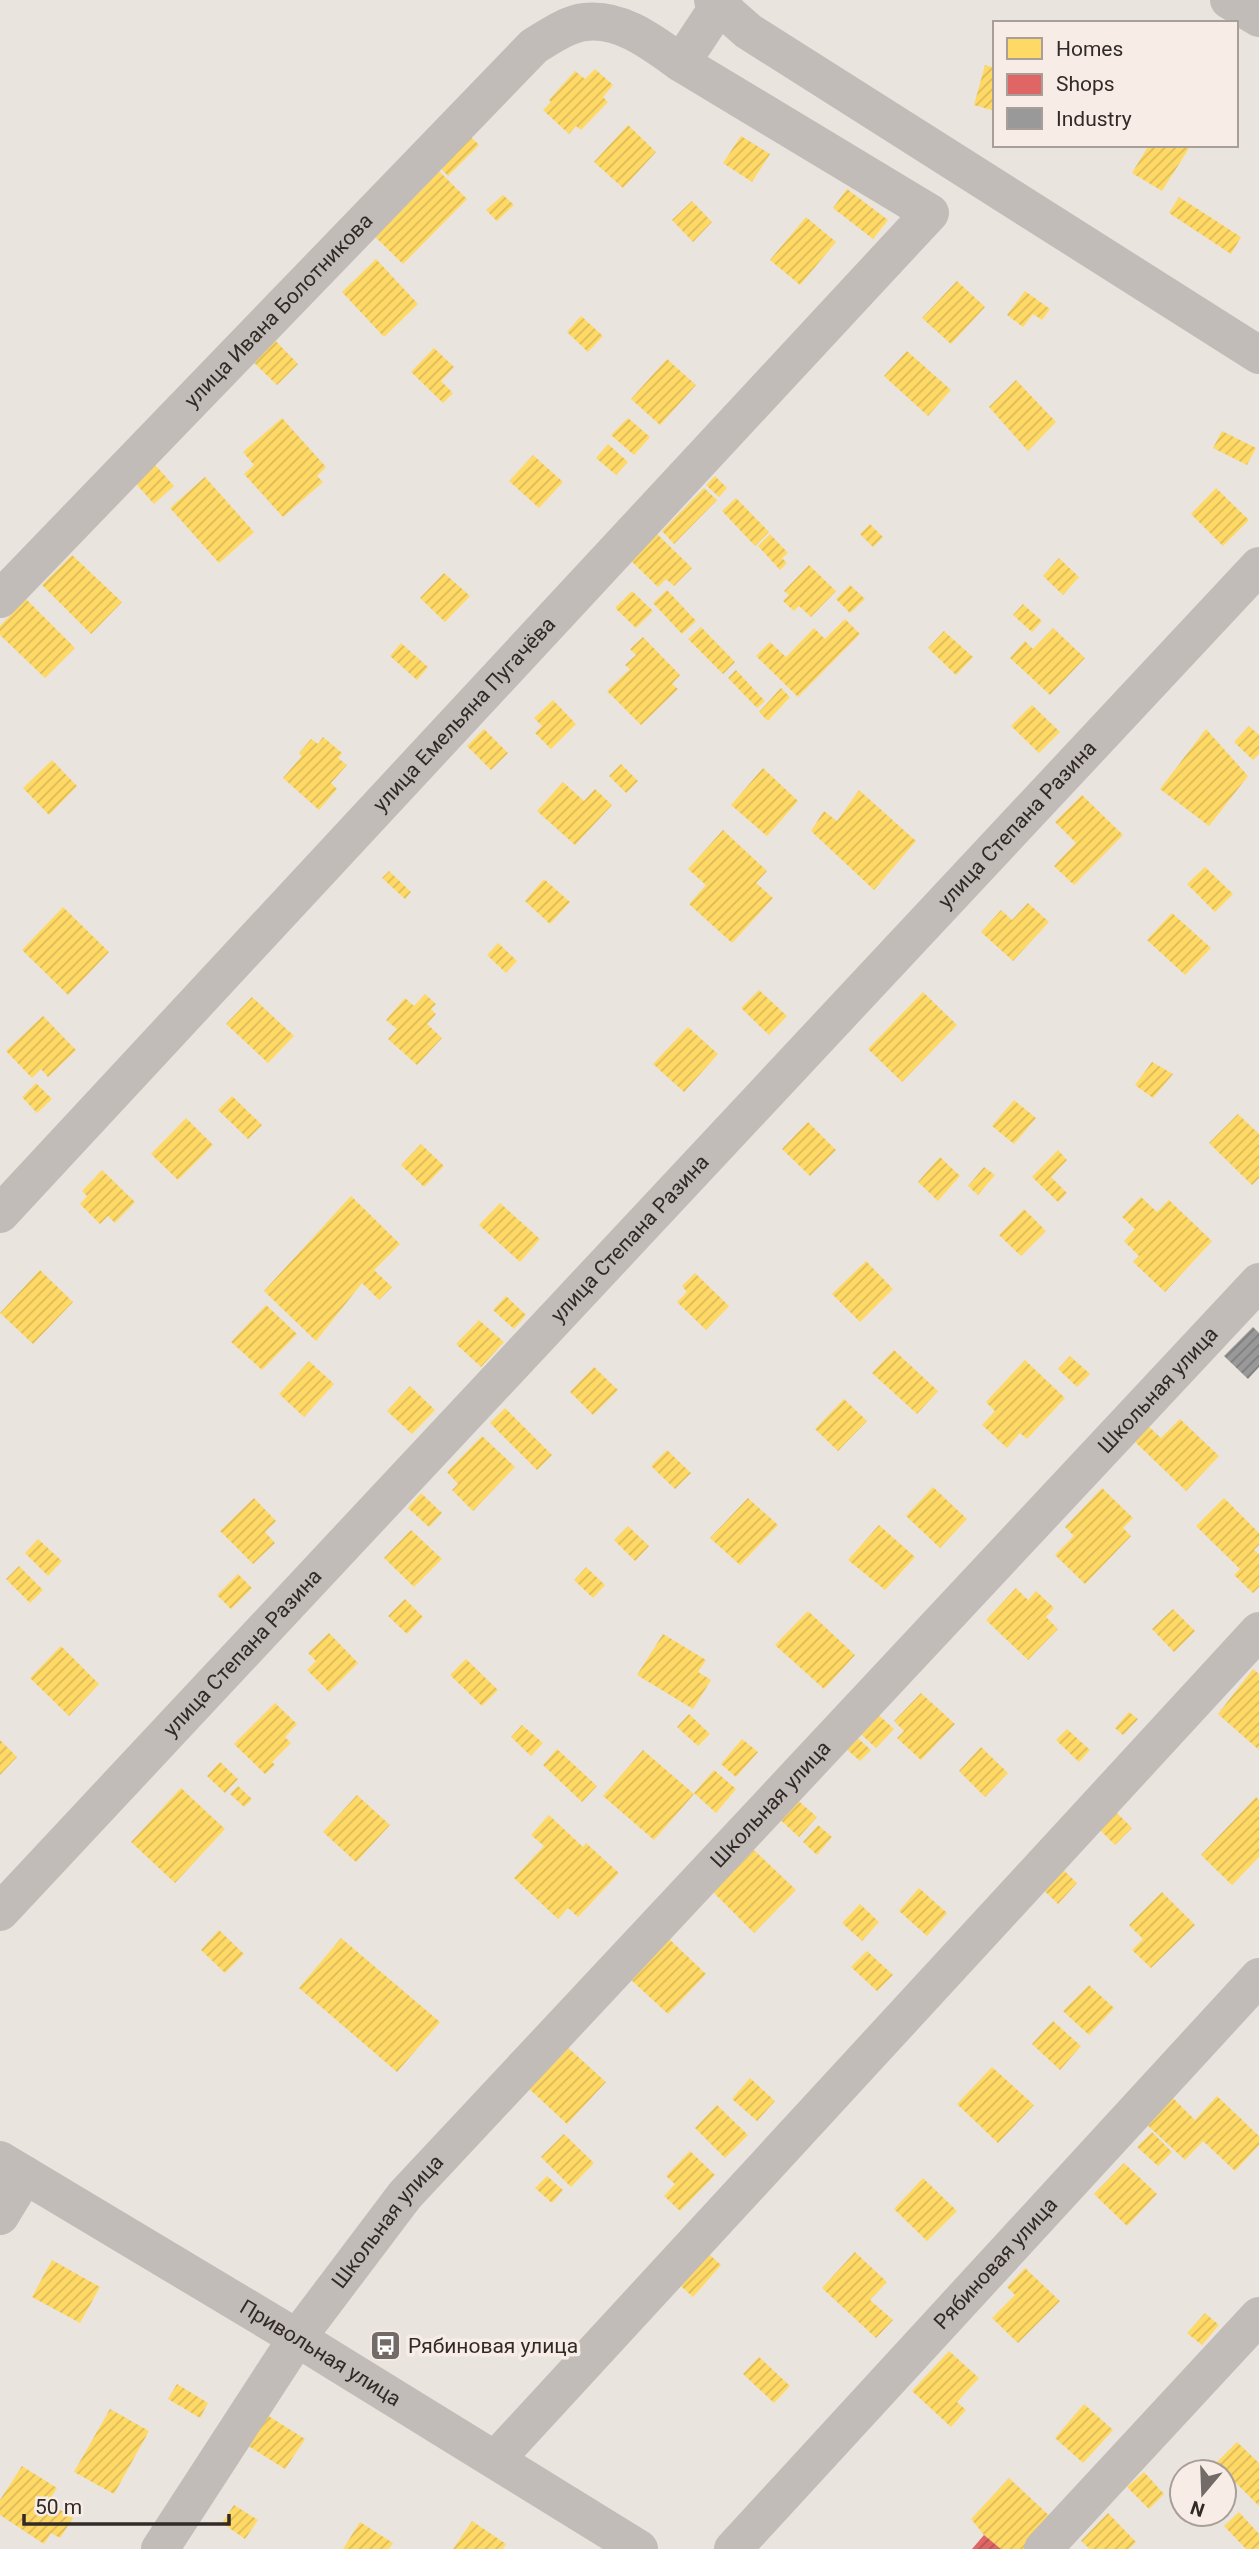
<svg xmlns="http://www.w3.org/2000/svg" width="1259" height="2549" viewBox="0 0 1259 2549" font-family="Roboto,sans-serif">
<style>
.homes{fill:url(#homes-hatch)}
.shops{fill:url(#shops-hatch)}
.industry{fill:url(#industry-hatch)}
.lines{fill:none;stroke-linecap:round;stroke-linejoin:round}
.minor{stroke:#c2bcb8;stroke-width:38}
.labels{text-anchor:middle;stroke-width:7;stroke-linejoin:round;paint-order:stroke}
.street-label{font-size:21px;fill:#322a27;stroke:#f7ede6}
.poi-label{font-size:21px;fill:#322a27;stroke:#f7ede6;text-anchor:start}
</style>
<defs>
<pattern id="homes-hatch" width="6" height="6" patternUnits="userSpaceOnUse" patternTransform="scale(1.75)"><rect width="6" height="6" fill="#ffd966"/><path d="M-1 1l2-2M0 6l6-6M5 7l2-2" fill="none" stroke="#dbba58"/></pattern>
<pattern id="shops-hatch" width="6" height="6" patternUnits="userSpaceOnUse" patternTransform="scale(1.75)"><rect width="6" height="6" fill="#e06666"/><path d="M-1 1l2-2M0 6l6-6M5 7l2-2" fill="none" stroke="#b65454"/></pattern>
<pattern id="industry-hatch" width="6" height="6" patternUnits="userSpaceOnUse" patternTransform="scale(1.75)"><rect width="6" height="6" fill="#999"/><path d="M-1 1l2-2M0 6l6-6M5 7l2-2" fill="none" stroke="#7d7d7d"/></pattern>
</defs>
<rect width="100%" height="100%" fill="#eae4de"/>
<!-- homes -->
<path class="homes" d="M985,65l10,3v43l-21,-6z
M595,69l18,16 -10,12 5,5 -27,28 -5,-4 -7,8 -26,-24 8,-8 -2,-2 26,-29 10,8z
M628,125l28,27 -33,36 -29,-26z
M461,127l18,18 -31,31 -18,-19z
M741,136l29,18 -18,28 -29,-19z
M1149,145h42l-29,46 -30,-18z
M429,161l38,38 -64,65 -39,-38z
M847,189l41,31 -15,19 -40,-31z
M503,195l11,10 -17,16 -11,-11z
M1179,197l62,40 -10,17 -62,-41z
M692,201l20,21 -19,20 -21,-22z
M806,217l30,25 -36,43 -30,-25z
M376,259l42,45 -34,33 -42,-45z
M957,281l28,26 -34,37 -29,-26z
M1025,291l25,18 -8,11 -9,-6 -10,13 -16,-12z
M581,316l22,20 -15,16 -21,-20z
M266,331l32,33 -21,21 -33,-32z
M434,348l20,19 -13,14 12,12 -10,10 -32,-31z
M907,351l44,39 -23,26 -44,-40z
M667,359l29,26 -36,40 -29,-26z
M1016,380l40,42 -28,29 -39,-44z
M282,418l44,49 -9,9 6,6 -40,35 -39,-43 10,-9 -11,-13z
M628,418l22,19 -16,18 -23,-20z
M1222,431l34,17 -9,17 -34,-17z
M608,444l20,18 -12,13 -20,-17z
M533,455l30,27 -24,26 -30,-27z
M149,458l25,28 -20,18 -25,-28z
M715,476l12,12 -8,9 -13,-12z
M205,477l49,55 -35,31 -49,-55z
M704,488l13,12 -43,44 -12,-13z
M1216,488l33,32 -26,26 -32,-32z
M736,498l33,34 -14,14 -33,-35z
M870,524l13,13 -10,10 -13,-13z
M654,531l38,37 -18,18 -8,-7 -8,8 -30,-29z
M770,534l18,19 -6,5 5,5 -7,7 -22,-24z
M72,555l50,47 -31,32 -49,-49z
M1059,558l20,19 -16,18 -20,-19z
M809,565l27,26 -25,26 -12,-11 -5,5 -11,-10 6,-6 -5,-4z
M444,573l26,23 -25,26 -25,-24z
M850,585l15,14 -15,14 -14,-14z
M667,590l29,31 -14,13 -29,-31z
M632,591l21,20 -17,17 -21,-20z
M26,599l49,49 -30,30 -45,-43v-9z
M1023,604l19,17 -10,11 -19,-17z
M845,619l15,15 -62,63 -42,-41 14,-14 16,15 28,-29 11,11z
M701,627l34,35 -12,12 -35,-35z
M1053,628l32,30 -35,37 -40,-37 15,-17 8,8z
M944,631l29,26 -17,18 -28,-27z
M643,637l37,38 -8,9 6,5 -37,36 -34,-34 23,-22 -5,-4 11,-10 -6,-6z
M401,643l27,24 -11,13 -27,-24z
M736,670l29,31 -8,7 -29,-30z
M781,688l9,9 -22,24 -9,-9z
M553,700l23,24 -25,25 -16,-16 7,-7 -8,-8z
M1032,705l28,27 -21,21 -28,-27z
M1249,726l10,9v19l-6,6 -19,-18z
M484,729l24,24 -17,17 -24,-24z
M1206,729l42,47 -39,50 -49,-37z
M323,737l19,16 -4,5 9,7 -16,18 6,6 -18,21 -36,-32 19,-22 -3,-3 12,-14 7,5z
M52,760l25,26 -28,29 -26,-27z
M621,764l17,17 -12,12 -17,-17z
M763,768l35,33 -31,35 -36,-31z
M563,782l21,19 11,-12 17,16 -37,40 -38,-34z
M859,790l57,51 -42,49 -63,-59 13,-20 13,10z
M1082,795l41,40 -49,50 -20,-19 22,-23 -21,-21z
M723,830l44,41 -11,12 17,15 -41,45 -43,-39 17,-19 -18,-16z
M1205,867l28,27 -18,18 -28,-28z
M389,871l22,21 -6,7 -23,-21z
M544,879l26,23 -20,22 -25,-23z
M1028,903l21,19 -36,39 -32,-29 20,-22 11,10z
M63,907l46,45 -41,43 -46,-45z
M1172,913l39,35 -26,27 -38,-35z
M498,943l19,18 -11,12 -19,-18z
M759,990l28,26 -18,19 -28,-27z
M923,992l34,33 -55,57 -34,-33z
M425,994l11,10 -5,5 5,5 -9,10 15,14 -25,27 -29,-26 9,-10 -11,-9 19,-22 9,8z
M252,997l42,39 -26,27 -42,-39z
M43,1016l33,34 -28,27 -7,-8 -9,9 -26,-27z
M688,1027l30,27 -34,38 -31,-28z
M1152,1062l21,12 -20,24 -18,-13z
M36,1083l16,16 -15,14 -15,-16z
M232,1096l30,29 -14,14 -30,-29z
M1014,1100l22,18 -22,26 -22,-18z
M1238,1114l21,20v44l-7,7 -43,-42z
M186,1118l27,27 -35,35 -27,-26z
M808,1122l28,28 -26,26 -28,-27z
M421,1144l23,22 -20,21 -23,-22z
M1058,1150l9,10 -16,17 16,16 -9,9 -26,-25z
M940,1157l20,19 -22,25 -20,-19z
M984,1167l11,8 -17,20 -10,-9z
M102,1170l33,32 -20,21 -7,-7 -8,8 -20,-20 7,-8 -5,-5z
M351,1196l49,48 -26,26 18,17 -13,13 -17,-17 -46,58 -52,-50z
M1141,1197l16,15 12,-12 43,41 -47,51 -32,-30 6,-6 -15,-15 11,-12 -13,-12z
M500,1203l40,36 -20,23 -41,-37z
M1024,1209l22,22 -25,25 -22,-21z
M866,1261l27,28 -33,33 -28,-28z
M40,1270l33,32 -40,42 -33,-31z
M695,1273l34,33 -23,24 -29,-28 10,-10 -5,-6z
M506,1296l20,19 -12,14 -21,-19z
M266,1305l31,29 -35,36 -31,-28z
M479,1320l25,22 -23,25 -25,-23z
M894,1350l44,41 -21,23 -45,-41z
M1070,1356l20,18 -13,13 -19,-18z
M1025,1360l40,38 -38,41 -7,-6 -13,15 -25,-23 13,-14 -9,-9z
M309,1361l25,23 -30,33 -25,-23z
M594,1367l24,23 -25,25 -23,-23z
M410,1386l25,24 -23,24 -25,-23z
M844,1399l23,22 -29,30 -23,-22z
M505,1408l47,47 -15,15 -47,-47z
M1180,1419l39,37 -33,35 -56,-54 15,-14 16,15z
M482,1436l33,31 -42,44 -21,-21 6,-6 -11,-12z
M667,1450l24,23 -16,16 -24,-23z
M933,1487l34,32 -27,29 -34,-32z
M1102,1488l31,30 -10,10 8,8 -46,48 -30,-29 19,-19 -9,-9z
M421,1493l21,20 -13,14 -21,-19z
M254,1498l22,23 -11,11 10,11 -22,21 -33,-33z
M748,1498l30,27 -38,40 -30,-27z
M1224,1498l35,35v12l-5,5 5,4v33l-6,6 -19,-18 6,-6 -44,-43z
M879,1525l36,32 -30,33 -37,-30z
M628,1526l21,20 -14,15 -21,-21z
M411,1530l31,29 -28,28 -30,-29z
M38,1539l24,22 -14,15 -23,-23z
M19,1566l24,24 -13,13 -24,-24z
M586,1567l19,18 -12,13 -19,-18z
M238,1574l14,14 -21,21 -14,-14z
M1016,1588l12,12 8,-9 18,17 -8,9 12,12 -30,31 -42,-40z
M405,1599l18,18 -16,17 -19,-18z
M1173,1609l22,22 -21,21 -22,-23z
M808,1611l47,44 -31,34 -49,-44z
M329,1633l29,30 -29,29 -22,-22 9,-9 -8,-8z
M663,1634l43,26 -8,12 13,8 -18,29 -56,-34z
M61,1646l38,38 -30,32 -39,-38z
M466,1659l32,31 -16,16 -32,-31z
M1253,1669l6,5v76l-41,-36z
M921,1693l34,31 -34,36 -24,-22 7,-7 -10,-10z
M275,1703l22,21 -12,13 6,6 -19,19 3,3 -10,9 -31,-30z
M871,1708l23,21 -18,19 -23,-21z
M1129,1712l9,7 -15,16 -8,-7z
M689,1714l21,20 -12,12 -21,-19z
M522,1725l21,18 -12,13 -20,-19z
M1067,1729l23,21 -11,12 -23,-22z
M853,1734l18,16 -11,11 -17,-15z
M742,1739l16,13 -22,25 -15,-13z
M0,1740l17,17 -17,18z
M981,1747l27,26 -23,24 -26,-26z
M557,1749l40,37 -15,16 -39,-37z
M643,1750l51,44 -40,46 -51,-44z
M220,1762l18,17 -13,14 -18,-17z
M714,1770l22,19 -20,24 -22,-20z
M238,1786l14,13 -8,8 -14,-13z
M181,1788l44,41 -50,54 -44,-41z
M357,1795l33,30 -34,37 -33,-30z
M794,1797l23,20 -18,20 -23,-21z
M1256,1797l3,3v57l-27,28 -31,-30z
M1110,1806l22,22 -17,17 -22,-22z
M549,1815l34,32 3,-4 33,30 -41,44 -10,-9 -10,11 -44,-41 30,-32 -13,-11z
M818,1825l14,12 -15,18 -14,-13z
M754,1850l42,40 -42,43 -41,-41z
M1052,1859l25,24 -19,21 -26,-25z
M919,1888l28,25 -20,23 -28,-25z
M1162,1892l33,33 -44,43 -19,-18 11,-11 -14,-14z
M860,1904l19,18 -17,19 -20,-18z
M219,1930l25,24 -19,19 -24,-23z
M667,1937l39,37 -38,40 -39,-36z
M341,1938l99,84 -43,50 -98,-84z
M867,1951l26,24 -16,16 -26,-24z
M1089,1985l25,23 -25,27 -26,-24z
M1053,2021l28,25 -21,24 -28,-26z
M565,2045l41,37 -39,42 -40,-37z
M992,2067l42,38 -36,38 -41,-39z
M750,2078l25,23 -18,20 -25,-22z
M1171,2096l24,24 22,-24 42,40v9l-24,26 -32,-30 -18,19 -40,-37z
M717,2105l31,30 -23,23 -30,-30z
M1152,2132l20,20 -14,14 -21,-19z
M564,2134l30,29 -23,24 -30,-30z
M690,2151l25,24 -35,36 -16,-15 11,-12 -9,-8z
M1124,2163l33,31 -30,32 -33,-32z
M547,2176l16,14 -11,13 -17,-15z
M923,2178l34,33 -30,30 -33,-32z
M701,2247l20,18 -28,32 -20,-18z
M855,2252l32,30 -17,18 23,20 -17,18 -54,-50z
M52,2260l48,27 -20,36 -48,-26z
M1025,2268l35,33 -42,42 -26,-25 23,-23 -8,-8z
M1205,2313l14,12 -17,20 -15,-12z
M949,2351l30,27 -22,24 9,8 -15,17 -39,-36z
M759,2357l31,29 -16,17 -31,-29z
M177,2384l31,19 -8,15 -32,-19z
M1084,2404l29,26 -30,33 -28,-25z
M110,2409l39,22 -35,63 -40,-22z
M267,2415l38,24 -20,30 -38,-24z
M1237,2442l22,21v43l-43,-43z
M22,2466l35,22 -9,14 25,16 -13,20 -9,-5 -7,11 -44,-29v-15z
M1144,2472l20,22 -15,15 -22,-22z
M1009,2478l46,43 -25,28h-29l-17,-14 -13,-16z
M234,2505l24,15 -13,19 -23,-16z
M1239,2512l20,22v15h-13l-22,-23z
M1108,2513l28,29 -7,7h-39l-9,-8z
M472,2521l34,23 -3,5h-50z
M360,2522l33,21 -4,6h-46z"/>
<!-- shops -->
<path class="shops" d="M984,2535l17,14h-29z"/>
<!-- industry -->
<path class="industry" d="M1253,1327l6,6v34l-11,12 -24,-23z"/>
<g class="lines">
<!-- minor -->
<g class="minor">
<path d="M713,0l35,31 511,324"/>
<path d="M1229,0l30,18"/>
<path id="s1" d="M0,599l534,-553c15,-9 33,-22 51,-24 37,-4 68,21 96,41l37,-56"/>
<path id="s2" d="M0,1214l930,-1001 -249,-150"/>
<path id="s3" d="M0,1912l1259,-1346"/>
<path id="s4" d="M0,2160l297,178 342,211"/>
<path d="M0,2216l25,-41"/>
<path d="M496,2459l763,-828"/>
<path id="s5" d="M160,2549l137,-211 108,-143 854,-913"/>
<path id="s6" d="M733,2549l526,-572"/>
<path d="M1043,2549l216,-233"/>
</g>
</g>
<!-- icons -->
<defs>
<symbol id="bus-square" viewBox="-11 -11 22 22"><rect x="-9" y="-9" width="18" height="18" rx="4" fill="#726b67" stroke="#f7ede6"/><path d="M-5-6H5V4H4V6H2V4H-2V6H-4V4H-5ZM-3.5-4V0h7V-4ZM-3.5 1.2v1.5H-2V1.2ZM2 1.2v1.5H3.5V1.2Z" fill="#fff"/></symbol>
</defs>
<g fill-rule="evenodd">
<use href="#bus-square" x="368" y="2328" width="35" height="35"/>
</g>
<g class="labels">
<!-- street labels -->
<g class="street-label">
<text dy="7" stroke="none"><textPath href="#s1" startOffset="401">улица Ивана Болотникова</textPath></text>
<text dy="7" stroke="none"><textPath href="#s2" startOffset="682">улица Емельяна Пугачёва</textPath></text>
<text dy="7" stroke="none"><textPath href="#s3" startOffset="1489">улица Степана Разина</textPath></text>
<text dy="7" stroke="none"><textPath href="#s3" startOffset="922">улица Степана Разина</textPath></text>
<text dy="7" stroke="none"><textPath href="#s5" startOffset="1533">Школьная улица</textPath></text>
<text dy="7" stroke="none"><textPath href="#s3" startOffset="355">улица Степана Разина</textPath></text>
<text dy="7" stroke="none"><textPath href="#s5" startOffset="966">Школьная улица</textPath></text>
<text dy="7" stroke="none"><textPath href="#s5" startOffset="399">Школьная улица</textPath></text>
<text dy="7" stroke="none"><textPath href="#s6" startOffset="388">Рябиновая улица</textPath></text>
<text dy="7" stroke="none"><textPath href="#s4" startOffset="374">Привольная улица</textPath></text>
</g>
<!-- poi labels -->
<g class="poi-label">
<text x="408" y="2353">Рябиновая улица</text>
</g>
</g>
<!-- legend -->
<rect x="993" y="21" width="245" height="126" fill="#f7ede6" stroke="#a89f9a" stroke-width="2"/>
<rect x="1007" y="38" width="35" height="21" fill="#ffd966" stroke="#a89f9a" stroke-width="2"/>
<text x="1056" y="56" font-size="21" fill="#322a27">Homes</text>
<rect x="1007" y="74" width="35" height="21" fill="#e06666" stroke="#a89f9a" stroke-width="2"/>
<text x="1056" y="91" font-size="21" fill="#322a27">Shops</text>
<rect x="1007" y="108" width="35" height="21" fill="#999999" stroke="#a89f9a" stroke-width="2"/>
<text x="1056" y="126" font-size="21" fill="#322a27">Industry</text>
<!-- north arrow -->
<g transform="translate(1203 2493) rotate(199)"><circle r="33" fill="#f7ede6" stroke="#a89f9a" stroke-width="2"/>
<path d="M0-5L12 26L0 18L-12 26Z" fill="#726b67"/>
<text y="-10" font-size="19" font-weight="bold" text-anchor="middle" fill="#322a27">N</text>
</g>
<!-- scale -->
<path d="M24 2514v10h205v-10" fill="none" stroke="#322a27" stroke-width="3.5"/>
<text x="35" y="2514" font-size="21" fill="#322a27" stroke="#f7ede6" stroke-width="5" paint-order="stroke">50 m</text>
</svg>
